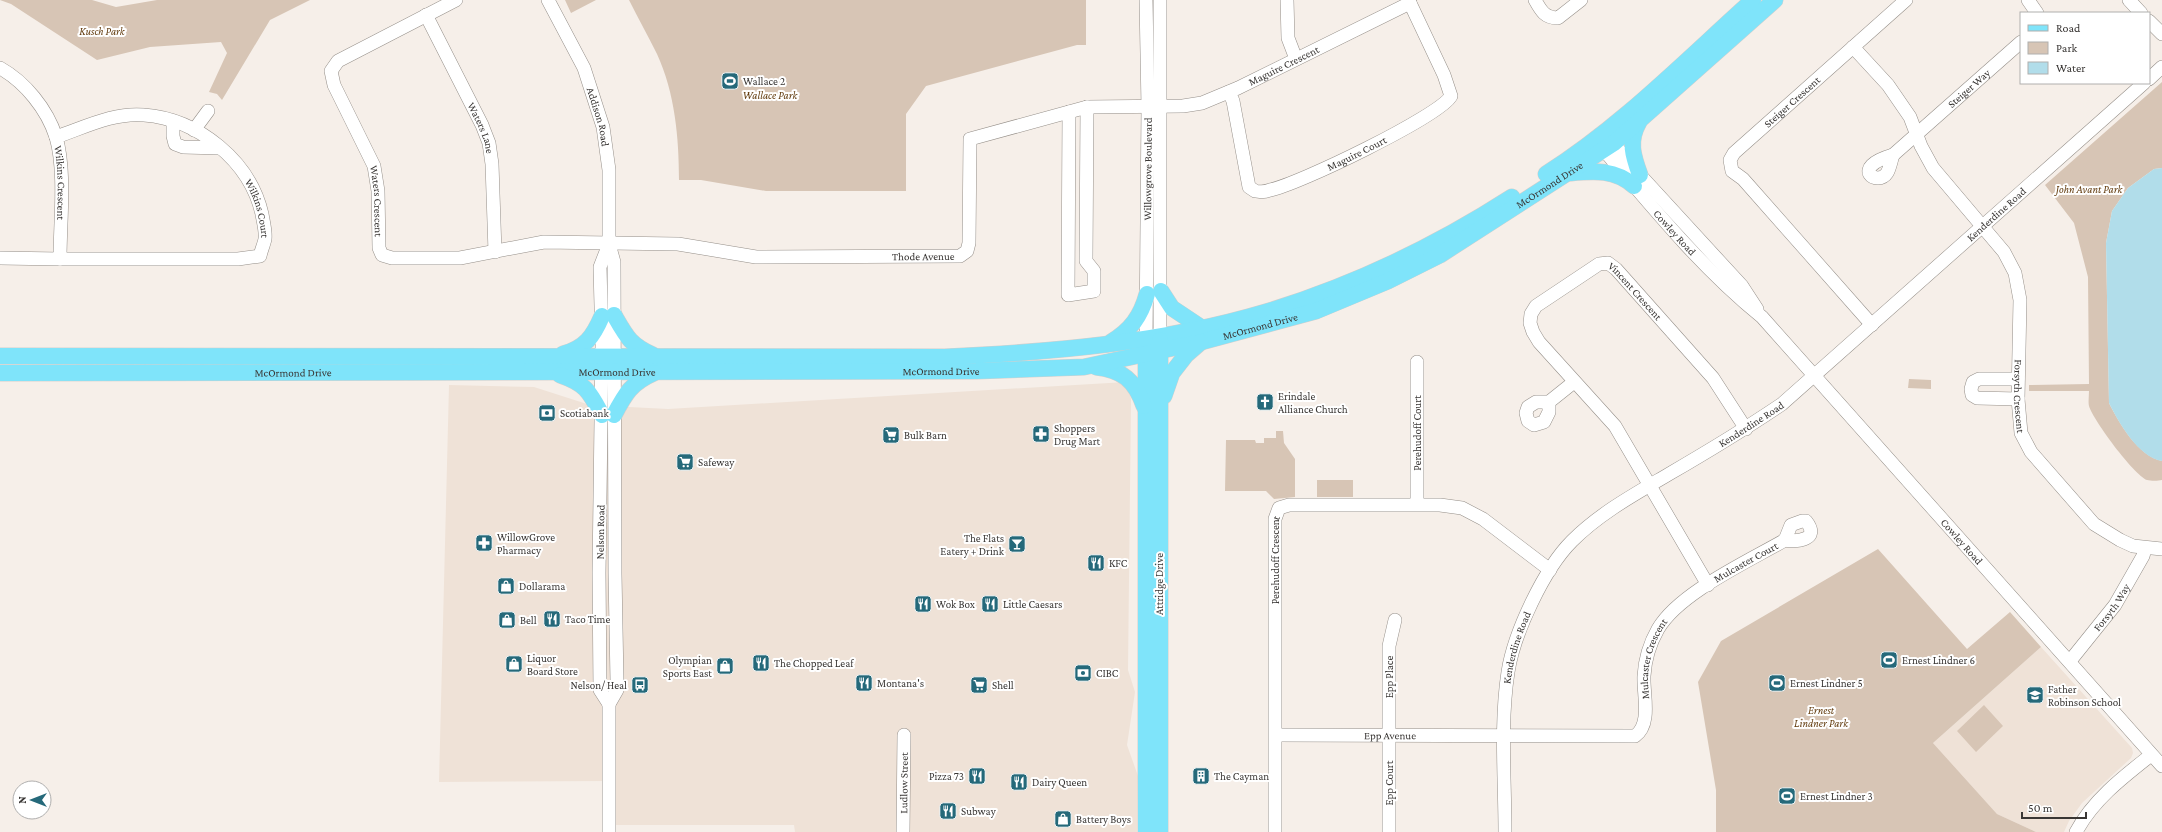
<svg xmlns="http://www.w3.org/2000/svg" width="2162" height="832" viewBox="0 0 2162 832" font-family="'Crimson Pro',serif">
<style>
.built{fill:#efe2d7}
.green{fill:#d7c5b5}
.water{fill:#b1ddea}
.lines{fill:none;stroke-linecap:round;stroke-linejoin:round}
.minor-casing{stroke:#958f89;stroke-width:14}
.major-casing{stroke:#cfcfce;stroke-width:17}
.minor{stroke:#fff;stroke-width:13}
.major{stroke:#7fe4fa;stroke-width:16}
.labels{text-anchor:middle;stroke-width:4;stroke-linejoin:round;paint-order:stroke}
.park-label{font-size:11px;font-style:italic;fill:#623b0d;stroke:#fff}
.street-label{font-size:11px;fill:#393634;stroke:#fff}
.poi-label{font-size:11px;fill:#393634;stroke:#fff;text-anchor:start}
</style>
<rect width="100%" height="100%" fill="#f6efe9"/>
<!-- built -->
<path class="built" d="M1126,382l5,17 -3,271 7,22 -8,53 11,31 -1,56h-342l-1,-7h-185v-44l-170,1 10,-397 85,2 56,18 78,4z
M2041,647l91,101 1,5 -2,5 -49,45 -13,18 -5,11h-28l-39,-18 -64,-71z"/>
<!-- green -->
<path class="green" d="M0,0h92l24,7 41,-7h153l-40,20 -48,80 -5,-6 -8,-2 18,-39 -6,-11 -71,5 -53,13 -86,-56z
M565,0h31l-25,13z
M629,0h457v45h-9l-151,41 -20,28v77h-140l-65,-11h-22c0,-42 -4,-87 -22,-126 -9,-18 -19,-36 -28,-54z
M2162,82v86l-8,1 -26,19 -16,23 -6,32 3,160c10,20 29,53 53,58v19c-4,1 -11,1 -15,0 -13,-5 -54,-60 -58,-74 -1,-4 0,-10 0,-15h-60v-6l60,-1 -1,-107 -14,-54 -29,-38z
M1909,379l22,1v9l-23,-1z
M1276,431h7l1,12 11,16v38l-21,2 -8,-8h-41l1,-51h29l1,3h8v-5h12z
M1317,480h36v17h-36z
M1878,549l89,100 43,-37 31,35 -108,96 64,71 39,18h-320v-42l-18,-108 23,-41z
M1984,705l19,21 -27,26 -19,-21z"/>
<!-- water -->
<path class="water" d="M2162,168v293c-24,-4 -43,-38 -53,-58l-3,-160 6,-32 16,-23 26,-19z"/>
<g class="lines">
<defs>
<g id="minor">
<path id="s1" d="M456,0l-118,61 -7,10 3,14 40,81 4,25 1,57 3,7 10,3h68l84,-16 134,2 78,13 204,-1 7,-5 2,-8 1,-104 117,-32 96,-1 19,-3 36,-15 172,-85 -1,-3"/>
<path id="s2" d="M548,0l36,68 19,59 6,43v74l5,18 1,312 2,107v9l-8,14v128"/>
<path d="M1160,0v336"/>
<path d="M1287,0l1,38 8,21"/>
<path d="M1535,0c6,11 10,18 23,18l23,-18"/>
<path d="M2028,0l9,13"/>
<path d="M2129,0l12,13"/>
<path id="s3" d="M426,15l56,110 7,18 3,21 3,88"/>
<path d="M2149,21l13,13"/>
<path id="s4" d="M1853,47l35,38 22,32 11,29 12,22 71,84 11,21 5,27 -2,99 3,34 10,19 63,72 26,16 13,6 29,3"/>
<path id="s5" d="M0,68c25,14 47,41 56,69 10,34 4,86 4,122l-60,-1"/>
<path d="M2149,79l13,-12"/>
<path id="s6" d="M1229,92l4,9 16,86 6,4c5,1 10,1 15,-1 27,-5 170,-74 181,-94l-7,-21 -34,-72"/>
<path d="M1069,112l-1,183 26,-4v-20l-8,-10 1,-154"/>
<path d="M173,121v15l2,8 8,3 37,1"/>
<path d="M194,130l14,-19"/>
<path d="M1607,136l33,39 102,111 15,23"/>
<path id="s7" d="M56,137c27,-9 58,-25 88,-22 54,4 106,46 118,99 1,7 4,17 3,25 -1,5 -4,12 -5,17l-22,3h-178"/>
<path id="s8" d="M1598,143c51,60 102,124 164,174l400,449"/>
<path id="s9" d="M1893,155l128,-113"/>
<path d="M1893,155c-2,6 -3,13 -6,18 -9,14 -39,-5 6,-18z"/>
<path d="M609,244l-9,23 2,78 -3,228 1,117 9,14"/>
<path id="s10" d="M1872,325l-129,-146 -11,-8 -2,-11 4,-7 172,-153"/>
<path id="s11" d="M1146,339l2,-232 -2,-107"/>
<path d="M1417,362v142"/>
<path d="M2018,379h-39l-6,3 -2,7 1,6 5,3 41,1"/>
<path d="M1549,402v10l-5,10 -10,3 -6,-4 -2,-8 2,-6 8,-5h13l25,-20"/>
<path d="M1802,521h4c15,19 -9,21 -21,19l6,-15z"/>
<path id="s12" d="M1708,585l-93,-159 -76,-84 -6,-10 -3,-9 1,-9 5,-8 63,-42 9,-1 8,6 97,109 33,51"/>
<path id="s13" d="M2070,661l45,-56 28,-49 2,-7"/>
<path id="s14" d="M1276,735l359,1c17,-12 8,-42 9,-60 1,-17 6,-33 14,-47 21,-36 89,-67 127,-89"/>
<path id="s15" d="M903,832l1,-97"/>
<path id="s16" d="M1275,832v-313l4,-11 10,-3h151l22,3 21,11 67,51"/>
<path d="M1389,832v-186l6,-26"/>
<path id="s17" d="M1505,832c0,-53 -5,-108 3,-160 6,-39 36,-103 64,-131 28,-28 63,-47 97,-67 38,-22 76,-45 113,-70l362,-321"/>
<path d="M2076,832c17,-32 47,-55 75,-77"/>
</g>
<g id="major">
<path d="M1639,122c-11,19 -6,34 1,53"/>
<path d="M1570,173c24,-2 45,-4 64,13"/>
<path d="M1546,174c76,-48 140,-114 207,-174"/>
<path d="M1161,291l11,17 30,20"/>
<path d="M614,315c12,21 16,30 39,40"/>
<path d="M1111,342c20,-12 30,-26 36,-48"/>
<path d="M1146,342v490"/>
<path d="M563,354c22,-6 30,-17 39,-38"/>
<path d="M0,356l945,1c108,-5 217,-14 321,-45 85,-26 170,-66 246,-115"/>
<path d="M1096,367c26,3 39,13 48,39"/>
<path id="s18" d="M0,373l976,-2 108,-4 117,-25 115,-31 72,-30 52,-26 174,-112 161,-143"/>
<path d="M560,375c26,9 29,16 42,40"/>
<path d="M1164,396l8,-23 14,-18 15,-13"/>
<path d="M614,415c11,-21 17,-32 40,-42"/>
<path d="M1160,832v-492"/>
</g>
</defs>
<!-- minor casing -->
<use href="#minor" class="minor-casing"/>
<!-- major casing -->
<use href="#major" class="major-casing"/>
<!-- minor -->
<use href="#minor" class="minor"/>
<!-- major -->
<use href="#major" class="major"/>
</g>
<!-- icons -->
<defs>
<symbol id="stadium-square" viewBox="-11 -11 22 22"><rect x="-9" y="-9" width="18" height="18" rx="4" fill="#25697a" stroke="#fff"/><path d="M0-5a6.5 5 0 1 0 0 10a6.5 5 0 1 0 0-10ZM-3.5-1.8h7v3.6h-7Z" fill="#fff"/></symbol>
<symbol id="church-square" viewBox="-11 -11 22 22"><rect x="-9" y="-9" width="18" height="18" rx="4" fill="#25697a" stroke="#fff"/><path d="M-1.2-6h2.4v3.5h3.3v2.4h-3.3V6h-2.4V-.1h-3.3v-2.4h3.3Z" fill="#fff"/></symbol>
<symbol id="bank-square" viewBox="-11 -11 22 22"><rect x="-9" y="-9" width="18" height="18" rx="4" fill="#25697a" stroke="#fff"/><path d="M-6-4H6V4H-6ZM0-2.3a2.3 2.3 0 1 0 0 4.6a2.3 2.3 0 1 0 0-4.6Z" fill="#fff"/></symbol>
<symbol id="pharmacy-square" viewBox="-11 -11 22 22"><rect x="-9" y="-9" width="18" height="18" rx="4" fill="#25697a" stroke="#fff"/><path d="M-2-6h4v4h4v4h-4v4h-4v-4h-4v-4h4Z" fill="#fff"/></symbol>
<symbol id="supermarket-square" viewBox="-11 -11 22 22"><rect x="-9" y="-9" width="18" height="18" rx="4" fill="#25697a" stroke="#fff"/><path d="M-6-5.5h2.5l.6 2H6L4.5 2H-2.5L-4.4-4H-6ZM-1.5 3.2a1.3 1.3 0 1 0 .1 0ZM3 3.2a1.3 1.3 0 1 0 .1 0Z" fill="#fff"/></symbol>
<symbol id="bar-square" viewBox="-11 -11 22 22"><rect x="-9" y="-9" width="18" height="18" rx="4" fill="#25697a" stroke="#fff"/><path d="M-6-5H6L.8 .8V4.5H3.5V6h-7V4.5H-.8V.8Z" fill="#fff"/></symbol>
<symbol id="restaurant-square" viewBox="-11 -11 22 22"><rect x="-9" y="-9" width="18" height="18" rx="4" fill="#25697a" stroke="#fff"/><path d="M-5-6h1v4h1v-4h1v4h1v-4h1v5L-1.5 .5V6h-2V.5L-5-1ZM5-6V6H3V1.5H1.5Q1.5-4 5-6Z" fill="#fff"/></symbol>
<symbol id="shop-square" viewBox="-11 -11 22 22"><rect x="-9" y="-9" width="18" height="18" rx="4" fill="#25697a" stroke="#fff"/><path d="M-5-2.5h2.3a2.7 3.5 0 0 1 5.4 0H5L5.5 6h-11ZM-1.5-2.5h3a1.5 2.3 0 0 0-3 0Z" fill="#fff"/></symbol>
<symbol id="bus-square" viewBox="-11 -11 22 22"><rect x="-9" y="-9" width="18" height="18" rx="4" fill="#25697a" stroke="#fff"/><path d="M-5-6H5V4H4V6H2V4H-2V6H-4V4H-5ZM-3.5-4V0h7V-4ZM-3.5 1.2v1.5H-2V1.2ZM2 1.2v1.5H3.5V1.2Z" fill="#fff"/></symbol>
<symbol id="school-square" viewBox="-11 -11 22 22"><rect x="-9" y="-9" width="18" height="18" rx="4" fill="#25697a" stroke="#fff"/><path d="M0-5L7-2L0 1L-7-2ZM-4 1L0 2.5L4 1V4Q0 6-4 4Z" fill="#fff"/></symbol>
<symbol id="building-square" viewBox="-11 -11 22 22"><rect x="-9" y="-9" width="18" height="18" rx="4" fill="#25697a" stroke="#fff"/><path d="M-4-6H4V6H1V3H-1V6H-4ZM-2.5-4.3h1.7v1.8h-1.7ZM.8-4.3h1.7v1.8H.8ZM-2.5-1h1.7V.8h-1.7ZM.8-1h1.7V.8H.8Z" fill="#fff"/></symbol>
</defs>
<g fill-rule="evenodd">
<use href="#stadium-square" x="720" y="71" width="20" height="20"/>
<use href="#church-square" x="1255" y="392" width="20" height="20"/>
<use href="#bank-square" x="537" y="403" width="20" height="20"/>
<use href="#pharmacy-square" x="1031" y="424" width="20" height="20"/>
<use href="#supermarket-square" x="881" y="425" width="20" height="20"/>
<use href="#supermarket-square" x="675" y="452" width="20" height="20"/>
<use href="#pharmacy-square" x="474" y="533" width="20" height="20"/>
<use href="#bar-square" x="1007" y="534" width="20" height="20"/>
<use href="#restaurant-square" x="1086" y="553" width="20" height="20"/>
<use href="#shop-square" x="496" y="576" width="20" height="20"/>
<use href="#restaurant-square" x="913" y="594" width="20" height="20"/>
<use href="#restaurant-square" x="980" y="594" width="20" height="20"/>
<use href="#restaurant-square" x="542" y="609" width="20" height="20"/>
<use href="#shop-square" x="497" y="610" width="20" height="20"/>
<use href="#stadium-square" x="1879" y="650" width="20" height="20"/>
<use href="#restaurant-square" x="751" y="653" width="20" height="20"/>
<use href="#shop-square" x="504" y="654" width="20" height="20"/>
<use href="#shop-square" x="715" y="656" width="20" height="20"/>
<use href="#bank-square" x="1073" y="663" width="20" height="20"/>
<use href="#restaurant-square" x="854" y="673" width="20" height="20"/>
<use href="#stadium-square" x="1767" y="673" width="20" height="20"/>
<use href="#bus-square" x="630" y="675" width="20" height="20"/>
<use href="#supermarket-square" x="969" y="675" width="20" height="20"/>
<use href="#school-square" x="2025" y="685" width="20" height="20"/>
<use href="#restaurant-square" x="967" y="766" width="20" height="20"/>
<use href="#building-square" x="1191" y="766" width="20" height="20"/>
<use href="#restaurant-square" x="1009" y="772" width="20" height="20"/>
<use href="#stadium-square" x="1777" y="786" width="20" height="20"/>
<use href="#restaurant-square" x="938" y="801" width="20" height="20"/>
<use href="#shop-square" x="1053" y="809" width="20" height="20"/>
</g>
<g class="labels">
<!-- park labels -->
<g class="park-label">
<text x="102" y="35">Kusch Park</text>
<text x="770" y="99">Wallace Park</text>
<text x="2089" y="193">John Avant Park</text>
<text x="1821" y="714">Ernest<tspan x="1821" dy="13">Lindner Park</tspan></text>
</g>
<!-- street labels -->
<g class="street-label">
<text dy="4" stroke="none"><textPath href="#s1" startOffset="1368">Maguire Crescent</textPath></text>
<text dy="4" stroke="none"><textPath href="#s9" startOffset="101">Steiger Way</textPath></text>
<text dy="4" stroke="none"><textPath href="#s10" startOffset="305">Steiger Crescent</textPath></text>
<text dy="4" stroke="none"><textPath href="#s2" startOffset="128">Addison Road</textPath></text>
<text dy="4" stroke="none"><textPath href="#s3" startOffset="126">Waters Lane</textPath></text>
<text dy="4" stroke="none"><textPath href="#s6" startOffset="214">Maguire Court</textPath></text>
<text dy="4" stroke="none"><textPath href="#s11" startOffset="170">Willowgrove Boulevard</textPath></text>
<text dy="4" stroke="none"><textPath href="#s5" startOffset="137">Wilkins Crescent</textPath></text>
<text dy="4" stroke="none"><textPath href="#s18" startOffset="1589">McOrmond Drive</textPath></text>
<text dy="4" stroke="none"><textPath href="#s1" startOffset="285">Waters Crescent</textPath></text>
<text dy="4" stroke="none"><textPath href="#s7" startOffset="249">Wilkins Court</textPath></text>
<text dy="4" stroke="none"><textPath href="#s17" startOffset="845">Kenderdine Road</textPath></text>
<text dy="4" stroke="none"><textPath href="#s8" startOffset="118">Cowley Road</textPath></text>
<text dy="4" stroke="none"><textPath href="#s1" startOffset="884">Thode Avenue</textPath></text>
<text dy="4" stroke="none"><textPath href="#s12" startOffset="461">Vincent Crescent</textPath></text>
<text dy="4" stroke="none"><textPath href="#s18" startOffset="1265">McOrmond Drive</textPath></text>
<text dy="4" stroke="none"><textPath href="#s18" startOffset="941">McOrmond Drive</textPath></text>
<text dy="4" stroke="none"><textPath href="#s18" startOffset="617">McOrmond Drive</textPath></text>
<text dy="4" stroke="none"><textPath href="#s18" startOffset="293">McOrmond Drive</textPath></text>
<text dy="4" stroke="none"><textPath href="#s4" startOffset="404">Forsyth Crescent</textPath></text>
<text dy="4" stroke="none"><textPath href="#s17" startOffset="522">Kenderdine Road</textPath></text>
<text transform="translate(1417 433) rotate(-90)" y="4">Perehudoff Court</text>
<text transform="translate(600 532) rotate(-89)" y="4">Nelson Road</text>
<text dy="4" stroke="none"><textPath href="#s8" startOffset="540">Cowley Road</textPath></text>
<text dy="4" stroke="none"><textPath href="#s16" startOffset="272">Perehudoff Crescent</textPath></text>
<text dy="4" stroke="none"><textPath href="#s14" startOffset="583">Mulcaster Court</textPath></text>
<text transform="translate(1159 584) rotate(-90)" y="4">Attridge Drive</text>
<text dy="4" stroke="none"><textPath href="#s13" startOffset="68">Forsyth Way</textPath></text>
<text dy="4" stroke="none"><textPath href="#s17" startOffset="186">Kenderdine Road</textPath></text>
<text dy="4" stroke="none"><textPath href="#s14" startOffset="441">Mulcaster Crescent</textPath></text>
<text transform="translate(1389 677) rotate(-90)" y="4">Epp Place</text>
<text dy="4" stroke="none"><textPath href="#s14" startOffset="114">Epp Avenue</textPath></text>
<text dy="4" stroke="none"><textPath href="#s15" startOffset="49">Ludlow Street</textPath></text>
<text transform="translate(1389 783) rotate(-90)" y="4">Epp Court</text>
</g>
<!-- poi labels -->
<g class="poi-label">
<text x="743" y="85">Wallace 2</text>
<text x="1278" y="400">Erindale<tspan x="1278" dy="13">Alliance Church</tspan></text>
<text x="560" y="417">Scotiabank</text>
<text x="1054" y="432">Shoppers<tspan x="1054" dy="13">Drug Mart</tspan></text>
<text x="904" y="439">Bulk Barn</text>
<text x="698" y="466">Safeway</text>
<text x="497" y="541">WillowGrove<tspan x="497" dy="13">Pharmacy</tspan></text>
<text x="1004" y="542" text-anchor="end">The Flats<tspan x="1004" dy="13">Eatery + Drink</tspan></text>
<text x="1109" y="567">KFC</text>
<text x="519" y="590">Dollarama</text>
<text x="936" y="608">Wok Box</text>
<text x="1003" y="608">Little Caesars</text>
<text x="565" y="623">Taco Time</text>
<text x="520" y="624">Bell</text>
<text x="527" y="662">Liquor<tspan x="527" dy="13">Board Store</tspan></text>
<text x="712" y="664" text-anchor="end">Olympian<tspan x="712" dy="13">Sports East</tspan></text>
<text x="1902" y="664">Ernest Lindner 6</text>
<text x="774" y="667">The Chopped Leaf</text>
<text x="1096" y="677">CIBC</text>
<text x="877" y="687">Montana's</text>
<text x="1790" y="687">Ernest Lindner 5</text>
<text x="627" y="689" text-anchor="end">Nelson/ Heal</text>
<text x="992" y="689">Shell</text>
<text x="2048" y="693">Father<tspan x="2048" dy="13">Robinson School</tspan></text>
<text x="964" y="780" text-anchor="end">Pizza 73</text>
<text x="1214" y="780">The Cayman</text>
<text x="1032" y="786">Dairy Queen</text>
<text x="1800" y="800">Ernest Lindner 3</text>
<text x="961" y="815">Subway</text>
<text x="1076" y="823">Battery Boys</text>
</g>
</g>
<!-- legend -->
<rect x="2020" y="12" width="130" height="72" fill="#ffffff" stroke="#b0afae"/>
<rect x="2028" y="25" width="20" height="6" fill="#7fe4fa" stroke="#b0afae"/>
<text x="2056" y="32" font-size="12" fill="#393634">Road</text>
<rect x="2028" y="42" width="20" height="12" fill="#d7c5b5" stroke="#b0afae"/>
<text x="2056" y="52" font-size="12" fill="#393634">Park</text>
<rect x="2028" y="62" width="20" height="12" fill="#b1ddea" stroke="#b0afae"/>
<text x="2056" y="72" font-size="12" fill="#393634">Water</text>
<!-- north arrow -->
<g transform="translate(32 800) rotate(270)"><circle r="19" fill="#ffffff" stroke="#b0afae"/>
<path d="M0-3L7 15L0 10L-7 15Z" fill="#25697a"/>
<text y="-6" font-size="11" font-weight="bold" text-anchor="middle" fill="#393634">N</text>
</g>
<!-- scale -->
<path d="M2022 812v6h64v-6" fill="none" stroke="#393634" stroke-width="2"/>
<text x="2028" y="812" font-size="12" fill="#393634" stroke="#ffffff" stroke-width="3" paint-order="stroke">50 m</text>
</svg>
